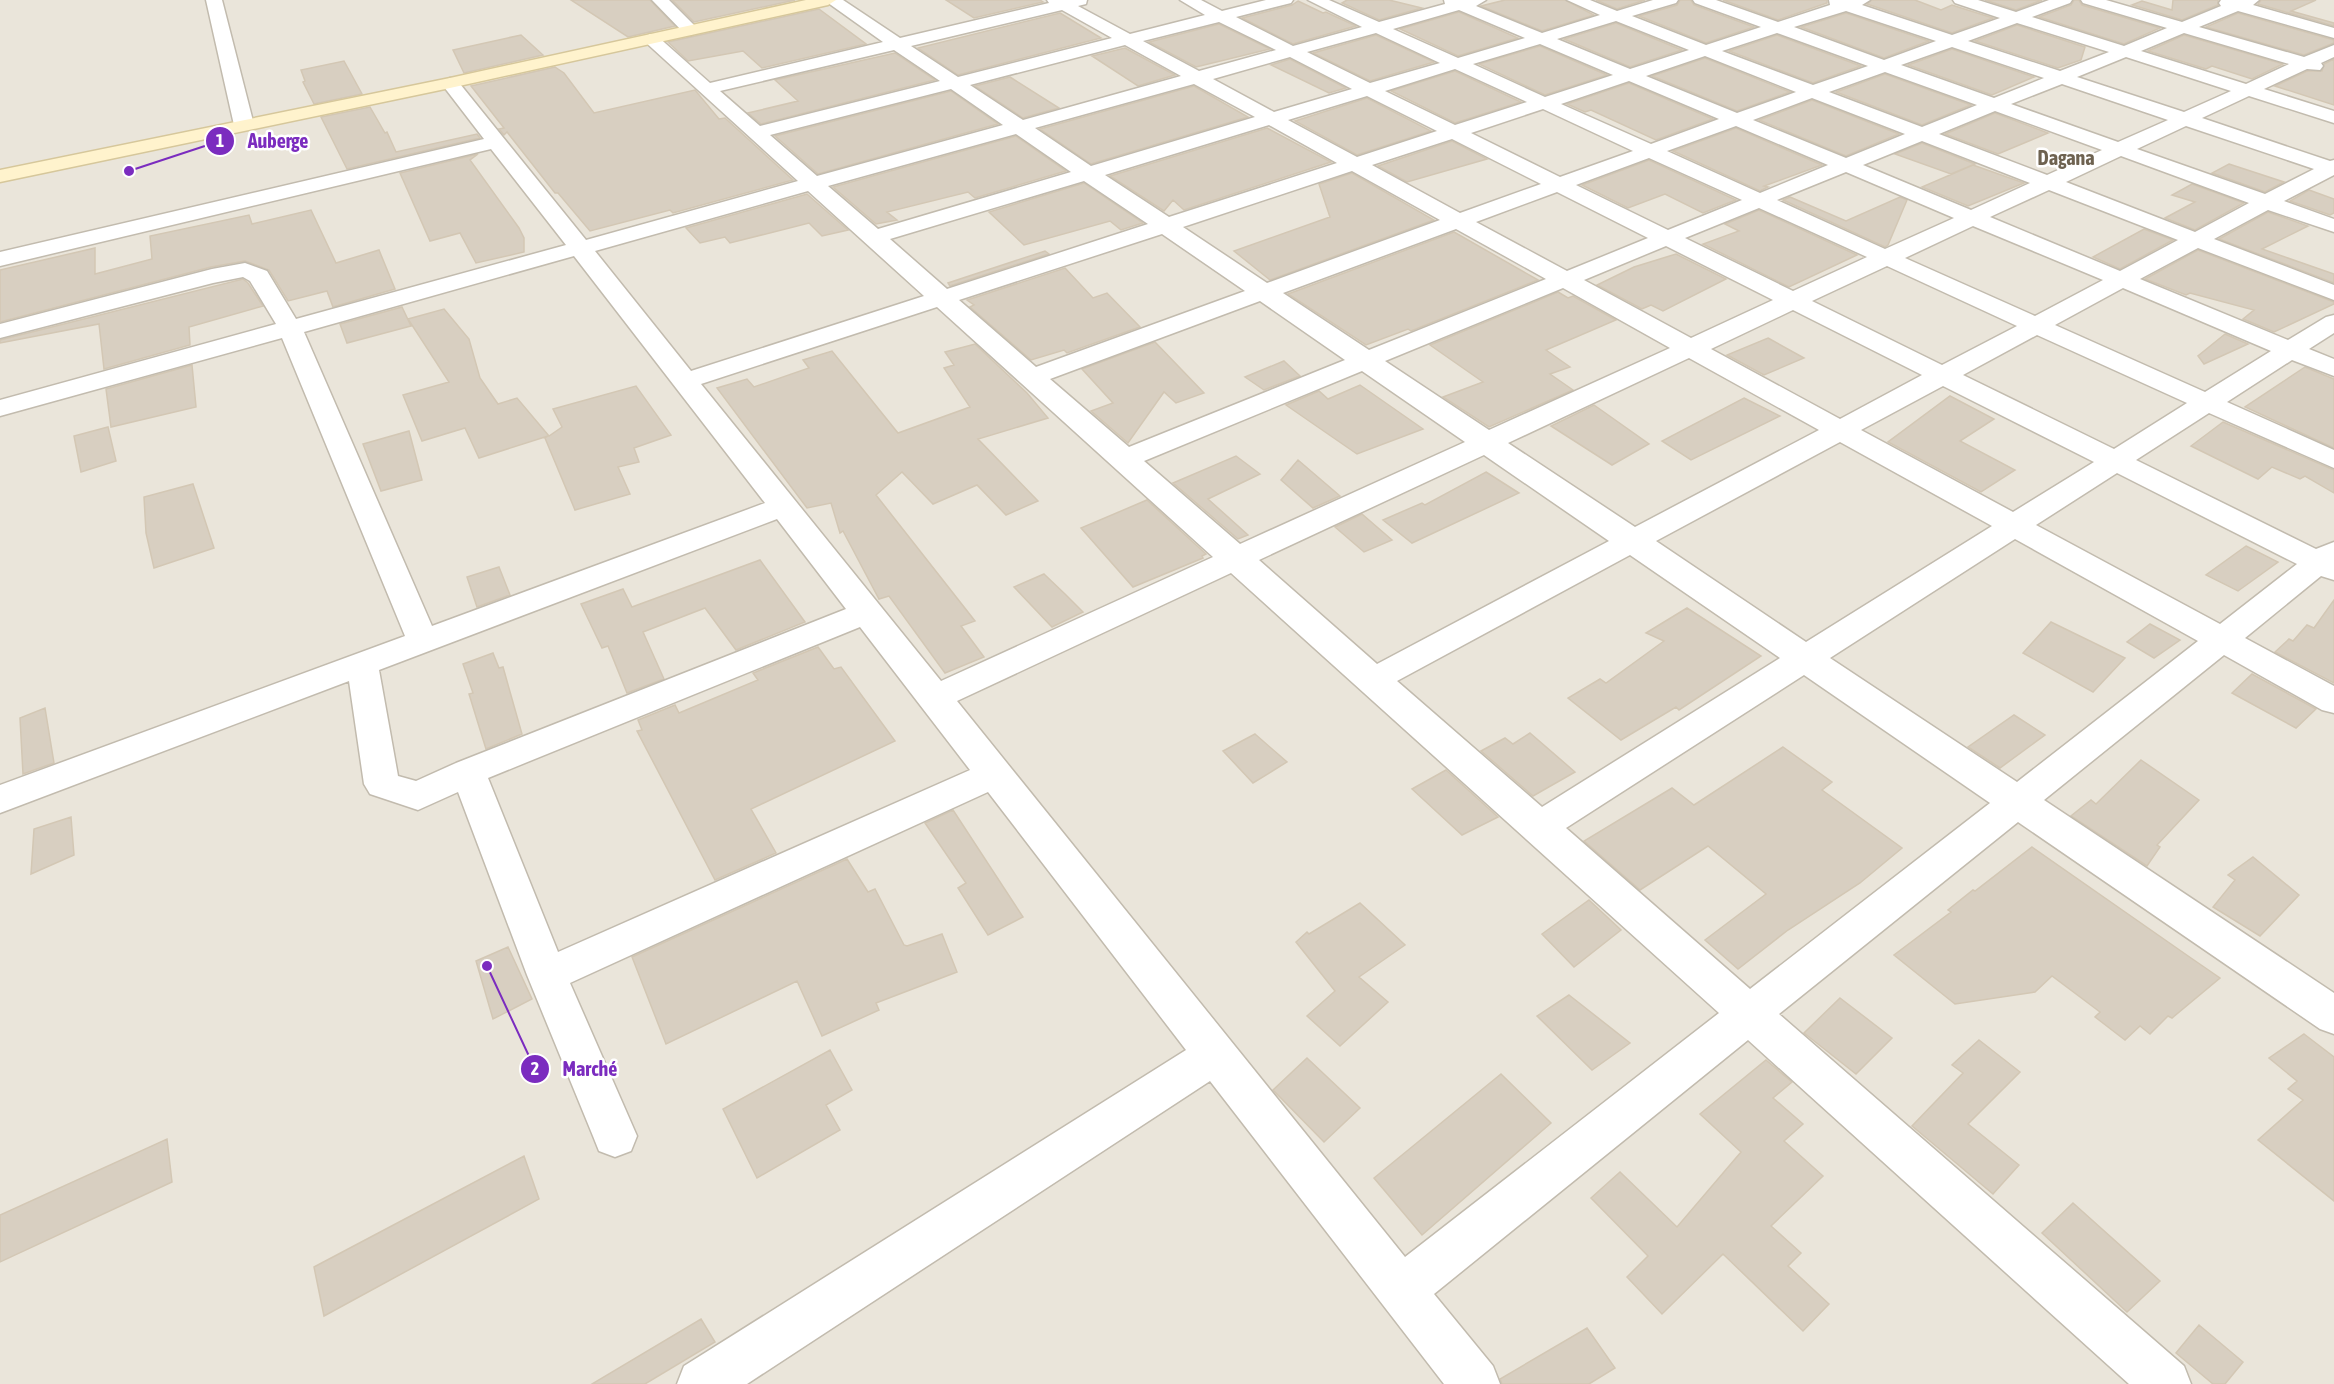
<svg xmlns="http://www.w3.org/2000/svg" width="2334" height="1384" viewBox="0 0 2334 1384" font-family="'Asap Condensed',sans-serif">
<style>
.residential{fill:#eae5da}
.building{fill:#d8cfc1;stroke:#d3c7b4;stroke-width:1.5}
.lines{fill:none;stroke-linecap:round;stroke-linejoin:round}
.street-casing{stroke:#c2bbae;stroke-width:3}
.secondary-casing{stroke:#d6c79b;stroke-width:3}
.street{fill:#fff;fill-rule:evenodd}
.secondary{fill:#fff3cd;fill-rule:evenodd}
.labels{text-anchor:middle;stroke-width:5;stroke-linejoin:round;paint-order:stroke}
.far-district-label{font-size:20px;font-weight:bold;fill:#6e6250;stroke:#fff}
.leader{fill:none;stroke:#7b2cbf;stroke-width:2}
.callout-dot{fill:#7b2cbf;stroke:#fff;stroke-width:2}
.mark-label{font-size:18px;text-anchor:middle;font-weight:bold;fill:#fff}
.callout-label{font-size:20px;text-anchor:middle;font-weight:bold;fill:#7b2cbf;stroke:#fff;stroke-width:5;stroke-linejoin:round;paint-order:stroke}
</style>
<rect width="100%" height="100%" fill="#f6f3ec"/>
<!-- residential -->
<path class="residential" d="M0,0h2334v1384h-2334z"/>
<!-- building -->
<path class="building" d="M571,0h79l25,26 -47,11z
M672,0h123l-101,22z
M946,0h94l3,2 -69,16z
M1347,0h42l33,8 -43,12 -37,-17z
M1505,0h60l29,15 -52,16 -61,-25z
M1596,0h49l-28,9z
M1680,0h11l3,5 60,22 -48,16 -67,-27 38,-11z
M1723,0h104v3l-49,17z
M1872,0h43l26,10 11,-5 41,13 -41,15 -85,-29z
M1985,0h57l-26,10z
M2074,0h5l3,5 78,23 -36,16 -85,-27 32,-12z
M2173,0h45v5l-36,15 -50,-15 10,-4 30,9z
M2261,0h55l-25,11 43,12v3l-76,-22z
M1298,1l25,12 3,-1 30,14 -63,18 -51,-26 50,-13z
M819,9l47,35 -104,24 -19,-17 -55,10 -20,-19z
M1459,12l59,26 -60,18 -58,-27z
M1060,13l41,25 -143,37 -40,-27z
M1846,13l83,28 -45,17 -83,-31z
M2238,13l96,27v3l-30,12 -98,-28z
M1616,23l66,27 -52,17 -66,-28z
M1219,24l51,25 -74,18 -47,-25z
M2017,25l68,22 -4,13 -23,8 -83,-27z
M521,35l22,20 -79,18 -11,-23z
M1376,35l58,27 -64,19 -57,-28z
M1777,35l84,31 -48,17 -84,-32z
M2184,35l99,29 -31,15 -40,-13 -6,3 -58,-18z
M1540,46l67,29 -62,20 -66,-31z
M1125,48l50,27 -37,11 -46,-30z
M1952,49l82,28 -42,18 -84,-30z
M895,53l40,27 -174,44 -13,-11 50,-12 -23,-21z
M1705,58l85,34 -53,19 -85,-35z
M1290,59l56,29 -17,5 -58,-28z
M2334,59v46l-59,-19 32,-15h15l2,-7z
M344,61l18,33 -48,10 -11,-22 2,-1 -4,-11z
M555,67l9,6 30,40 101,-23 24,29 6,-1 68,62 -120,33 -3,-3 -80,21 -32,-38h-3l-48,-61 -3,3 -5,-6 5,-1 -33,-42z
M1455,71l66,31 -66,21 -64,-32z
M1885,74l86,31 -49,20 -86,-33z
M1010,77l49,31 -36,10 -48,-32z
M1629,83l84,36 -57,21 -65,-30 -6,2 -18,-8z
M1194,86l54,31 -157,47 -51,-35z
M951,91l47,33 -180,50 -43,-38z
M1367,98l64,33 -74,24 -62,-34z
M1812,100l87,34 -53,22 -87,-36z
M370,107l15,26 2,-1 9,20 81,-18 3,4 -133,31 -26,-52z
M1995,113l53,20 -50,21 -53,-20z
M1267,128l64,34 -147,48 -11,-10 -9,11 -54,-35z
M1736,128l86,37 -58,21 4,1 -8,4 -87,-40z
M1016,136l50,35 -91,27 -7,-6 -81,20 10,8 -21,4 -43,-37z
M1452,141l35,18 -80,23 -29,-16z
M1922,143l53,21 -24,10 -56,-20z
M478,154l-8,6 49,68 5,10v14l-48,11 -16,-30 -30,8 -30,-68z
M1649,160l87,40 -33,13 -38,-19 -37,14 -46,-23z
M2229,164l55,18 -19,10 -53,-19z
M1973,165l51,18 -56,23 -46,-19z
M1352,173l82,47 -164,60 -36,-29 96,-34 -11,-33z
M1084,183l59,40 -22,7 -11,-9 -86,24 -35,-33z
M2192,184l52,19 -49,27 -30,-12 30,-16 -23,-7z
M2309,190l25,9v14l-4,2 -40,-14z
M807,194l41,36 -26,6 -13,-13 -79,20 -5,-6 -25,6 -14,-15z
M1790,197l56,24 54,-24 7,3 -19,45 -3,2 -102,-47z
M311,210l25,53 43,-13 16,39 -62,18 -6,-16 -39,10 -19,-31 -24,-9 -34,6 -211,55v-52l95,-22v26l57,-15 -2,-23 99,-21 3,9z
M1759,210l98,45 -68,32 -86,-43 36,-13 -14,-7z
M2268,212l40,14 -46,23 72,25v9l-115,-44z
M2144,229l29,11 -53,29 -27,-12z
M1454,232l84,48 -127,51 -3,-2 -42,16 -78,-51z
M2198,250l136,52v2l-60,28 -31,-13 11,-9 -64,-17 -4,2 -41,-16z
M1045,251l4,3 -99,32 -2,-3z
M1676,254l50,25 -63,32 -12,-6 -9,4 -45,-24 37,-18z
M1065,268l28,30 14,-5 33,34 -73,26 -3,-3 -33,10 -61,-53 4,-2 -7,-5z
M243,279l5,4 15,23 -74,21 1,18 -86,24 -5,-45 -99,19v-3z
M1558,292l10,6 5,-2 43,24 -70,30 24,17 -20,7 23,16 -84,37 -46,-30 40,-15 -53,-37z
M402,307l9,19 -64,17 -7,-19z
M444,309l25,30 11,39 18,26 19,-6 32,38 13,-9 -9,-18 83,-23 35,49 -37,13 5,14 -21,5 12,27 -55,16 -30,-72 3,-2 -69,22 -14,-30 -43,13 -19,-46 46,-13 -41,-63z
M2225,334l23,10 -44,20 -6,-8z
M1768,338l36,20 -40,17 -37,-20z
M1155,342l49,51 -28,10 -12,-11 -36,51 -37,-32 22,-8 -31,-34z
M975,344l52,49 21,25 -70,21 60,62 -32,14 -29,-30 -44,19 -31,-32 -26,23 99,126 -14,5 23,31 -39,16 -56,-77 -10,3 -36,-68 -3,2 -9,-30 -24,5 -90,-120 30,-9 7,8 55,-19 -6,-8 29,-9 66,82 72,-26 -26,-39 10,-3 -9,-13z
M1284,361l16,15 -36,14 -19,-13z
M192,365l4,42 -85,20 -5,-38z
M2305,367l29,12v69l-89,-41z
M1360,385l63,44 -66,25 -71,-49 33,-14 9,8z
M1950,396l44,23 -34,22 55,29 -34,22 -93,-50z
M1744,398l36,18 -89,44 -29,-19z
M1594,405l55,39 -37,21 -61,-39z
M2223,422l111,48v23l-29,-17 -5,3 -28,-12 -14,12 -67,-33z
M108,427l8,34 -35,11 -7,-36z
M409,431l13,49 -41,11 -18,-47z
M1236,456l24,18 -52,25 40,36 -10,4 -65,-56z
M1298,460l42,36 -27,12 -32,-28z
M1486,472l33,21 -107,50 -29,-23 39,-17 3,2z
M193,484l21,64 -60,20 -8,-35 -2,-36z
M1147,500l59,54 -4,2 1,2 -70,29 -52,-59z
M1362,514l30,26 -28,12 -29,-25z
M2246,546l32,16 -40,29 -32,-16z
M760,560l45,62 -69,28 -31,-42 -62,24 21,47 -37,14 -19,-47 -6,2 -21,-44 42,-15 9,18z
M499,567l11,28 -33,12 -10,-30z
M1044,574l21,20 18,18 -31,15 -38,-40z
M2334,600v83l-59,-31 14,-13 4,2 14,-16 7,3z
M1687,608l74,48 -82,54 -3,-3 -55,33 -53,-42 32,-19 6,4 58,-42 -18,-8z
M2051,622l74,36 -32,34 -70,-39z
M2150,624l30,16 -26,18 -27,-16z
M818,647l16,22 7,-2 54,74 -144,68 25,44 -61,27 -78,-149 5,-1 -4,-10 37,-15 4,8 79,-33 -5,-7z
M493,653l6,15 4,-1 19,67 -36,15 -17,-55 4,-1 -10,-29z
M2252,674l64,35 -20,19 -64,-35z
M45,708l9,55 -31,11 -3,-56z
M2014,715l31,20 -45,33 -32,-21z
M1530,733l45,39 -42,24 -52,-45 24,-13 8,6z
M1255,734l32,28 -34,21 -30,-32z
M1783,747l49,35 -10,8 80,58 -42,35 -72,47 -50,39 -33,-29 61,-46 -58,-48 -68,44 -56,-49 88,-53 22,17z
M2141,760l58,40 -42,45 3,2 -13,19 -76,-50 20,-16 5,4z
M1446,770l52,47 -36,18 -50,-46z
M953,810l70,107 -35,18 -30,-47 8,-5 -41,-60z
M71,817l3,38 -43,19 3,-45z
M2032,847l159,111 29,20 -48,40 -4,-2 -18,18 -10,-8 -15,14 -30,-23 5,-5 -48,-36 -17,16 -80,12 -61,-49 57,-43 -3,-2 25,-20 2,1z
M2253,857l46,38 -39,41 -47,-29 22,-27 -7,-5z
M847,859l21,33 7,-3 29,56 3,1 35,-12 15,38 -81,31 3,7 -57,26 -25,-55 -131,63 -34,-87z
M1589,900l32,30 -47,37 -32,-33z
M1360,903l45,42 -46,32 29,25 -48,44 -33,-30 28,-25 -39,-49 11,-10 2,2z
M508,947l24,52 -39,20 -17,-58z
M1569,995l61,48 -38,27 -55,-54z
M1840,998l52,40 -36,36 -52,-41z
M2304,1034l30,23v144l-76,-61 45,-40 -15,-11 9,-8 -28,-23z
M1979,1040l41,32 -52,52 51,41 -26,29 -81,-68 51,-53 -11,-8z
M830,1050l22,40 -26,15 14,25 -83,48 -34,-69z
M1307,1058l53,50 -36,34 -51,-52z
M1766,1060l26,22 -19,16 30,26 -19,17 39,35 -52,50 30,27 -13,13 41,38 -26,27 -80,-77 -61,60 -35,-37 21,-21 -57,-58 29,-26 57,55 64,-75 -41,-38z
M1501,1074l50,49 -129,112 -48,-57z
M167,1139l5,43 -172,80v-47z
M524,1156l15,43 -215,117 -10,-49z
M2073,1203l87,78 -33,31 -85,-79z
M701,1319l14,23 -70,42h-53z
M2199,1325l44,37 -18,22h-12l-37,-31z
M1587,1328l28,40 -26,16h-87l-2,-5z"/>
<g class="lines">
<defs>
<path id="street" d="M206,0h16l32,125 -3,4h-14l-3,-4z
M652,0h17l30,30 -8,5 -6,-1z
M824,0h19l57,38 149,-35 -2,-3h40l-1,4 -8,2 52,28 75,-19 -25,-15h21l21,11 44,-11h27l-2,3 -55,14 57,29 69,-19 -54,-27h21l50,22 66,-18 -1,-4h42l-10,6 66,27 58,-18 -33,-15h23l27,11 36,-11h25l-2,3 -44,13 74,29 55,-18 -66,-24 -2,-3h23l62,22 52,-17 -1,-5h41l-8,5 90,30 48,-17 -45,-15 -2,-3h25l38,12 33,-12h23l-2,3 -38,14 92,29 43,-18 -84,-25 -2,-3h25l76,22 39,-16 -2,-3 2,-3h38l-6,5 81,23v10l-96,-27 -39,16 105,30 30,-12v12l-13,6 2,3 -3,4 -13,-1 -43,20 70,22v12l-85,-27 -47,22 128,43 4,-1v15l-50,26 50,18v13l-66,-22 -54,29 120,46v15l-136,-52 -58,31 148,61 38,-23 8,-2v18l-25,16 25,10v17l-42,-16 -65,42 107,48v18l-125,-55 -73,47 180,89 18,-7v38l-13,-4 -76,62 89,48v27l-12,-3 -98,-55 -180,145 290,193v41l-14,-5 -302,-207 -239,192 405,352 7,18h-62l-381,-344 -314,254 59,72 7,18h-56l-234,-303 -463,303h-70l7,-18 502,-316 -198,-258 -418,191 67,153 -6,15 -16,6 -16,-6 -6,-15 -66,-161 -69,-183 -40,18 -48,-16 -6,-10 -15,-103 -349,132v-28l405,-149 -123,-298 -282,78v-16l276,-76 -26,-43 -7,-4 -30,6 -213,55v-14l212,-55 33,-6 22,8 29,48 270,-74 -75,-96 -491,117v-14l484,-113 -43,-56 9,-5 6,1 130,161 212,-59 -156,-142 8,-5 6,1 54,48 173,-41zM1062,10l50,28 -154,39 -47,-31zM1459,10l66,28 -67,20 -65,-29zM1846,11l90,30 -52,19 -90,-33zM1616,21l73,29 -59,19 -73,-30zM1219,22l57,28 -77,21 -56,-30zM2017,23l92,29 -49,19 -92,-30zM1376,33l64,30 -70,20 -63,-31zM1777,33l91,33 -55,19 -91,-34zM2184,33l105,31 -43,20 -105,-33zM1540,44l73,31 -68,22 -72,-33zM1125,45l56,31 -158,44 -53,-35zM1952,47l92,31 -50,20 -93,-33zM894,50l46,31 -180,45 -40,-35zM1705,56l91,36 -59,21 -91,-37zM1290,57l62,32 -78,23 -61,-33zM2126,57l105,34 -47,21 -107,-35zM1455,69l72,33 -72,23 -70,-34zM1885,72l92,33 -55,22 -93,-35zM1629,81l90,38 -68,25 -90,-40zM1194,84l61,33 -164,49 -56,-38zM2062,84l106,36 -50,22 -107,-38zM951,89l52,36 -186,51 -47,-41zM1367,96l70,35 -80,26 -69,-37zM1812,98l93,36 -59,24 -93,-38zM1543,109l90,42 -73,26 -89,-44zM1995,111l107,39 -55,25 -108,-41zM1269,125l68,38 -168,54 -64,-42zM1736,126l92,39 -68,28 -93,-42zM2186,126l128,43 -49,25 -128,-45zM1016,134l55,38 -193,57 -50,-43zM1452,139l89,45 -81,29 -88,-48zM1922,141l108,42 -59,27 -108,-45zM2121,156l128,47 -54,29 -129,-50zM1649,158l93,42 -74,30 -92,-45zM1352,171l88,49 -173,63 -84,-56zM1846,172l108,46 -69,31 -108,-49zM1084,181l64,43 -201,65 -57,-50zM2049,190l129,50 -58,31 -130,-54zM808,191l116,105 -233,75 -96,-120zM1557,192l91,46 -81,33 -91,-49zM1759,208l108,49 -74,34 -108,-53zM1973,226l130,54 -68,36 -130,-58zM1456,229l90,50 -177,71 -86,-57zM1162,234l83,57 -209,76 -77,-67zM1666,246l107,54 -82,38 -107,-58zM574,256l191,247 -333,123 -128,-294zM1887,266l130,60 -75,39 -130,-64zM1563,288l107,60 -181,82 -104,-69zM2123,288l148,63 -66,41 -150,-67zM1260,301l85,59 -216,87 -79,-68zM937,307l276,250 -272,124 -240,-297zM1793,310l129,65 -82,44 -129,-70zM2037,335l150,68 -73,46 -151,-74zM1689,358l130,72 -184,97 -127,-84zM1362,371l103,71 -225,102 -96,-83zM1943,386l151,76 -81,50 -152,-82zM1840,442l152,84 -186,116 -150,-101zM1484,455l125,86 -232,123 -118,-104zM2117,473l180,91 -77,60 -184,-99zM777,519l69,90 -390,154 -40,18 -18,-5 -19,-106zM2015,539l183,102 -181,141 -187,-124zM1630,555l150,103 -238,149 -145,-126zM1231,573l488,440 -314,244 -448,-556zM860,627l110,143 -412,182 -70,-174zM1804,675l186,128 -240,186 -184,-161z"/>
<path id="secondary" d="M806,0h30l-8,5 -378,83 -450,94v-12l450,-92z"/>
</defs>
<!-- street casing -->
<use href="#street" class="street-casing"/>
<!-- secondary casing -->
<use href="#secondary" class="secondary-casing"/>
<!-- street -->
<use href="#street" class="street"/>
<!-- secondary -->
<use href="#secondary" class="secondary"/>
</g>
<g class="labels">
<!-- far-district labels -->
<g class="far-district-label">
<text x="2066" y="165">Dagana</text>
</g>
</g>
<!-- callouts -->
<path class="leader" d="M129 171L220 141M487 966L535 1069"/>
<g class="callout-dot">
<circle cx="129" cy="171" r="6"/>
<circle cx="487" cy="966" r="6"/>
<circle cx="220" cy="141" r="15"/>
<circle cx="535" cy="1069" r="15"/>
</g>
<g class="mark-label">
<text x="220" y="147">1</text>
<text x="535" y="1075">2</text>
</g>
<g class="callout-label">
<text x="278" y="148">Auberge</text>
<text x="590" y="1076">Marché</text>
</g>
</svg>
